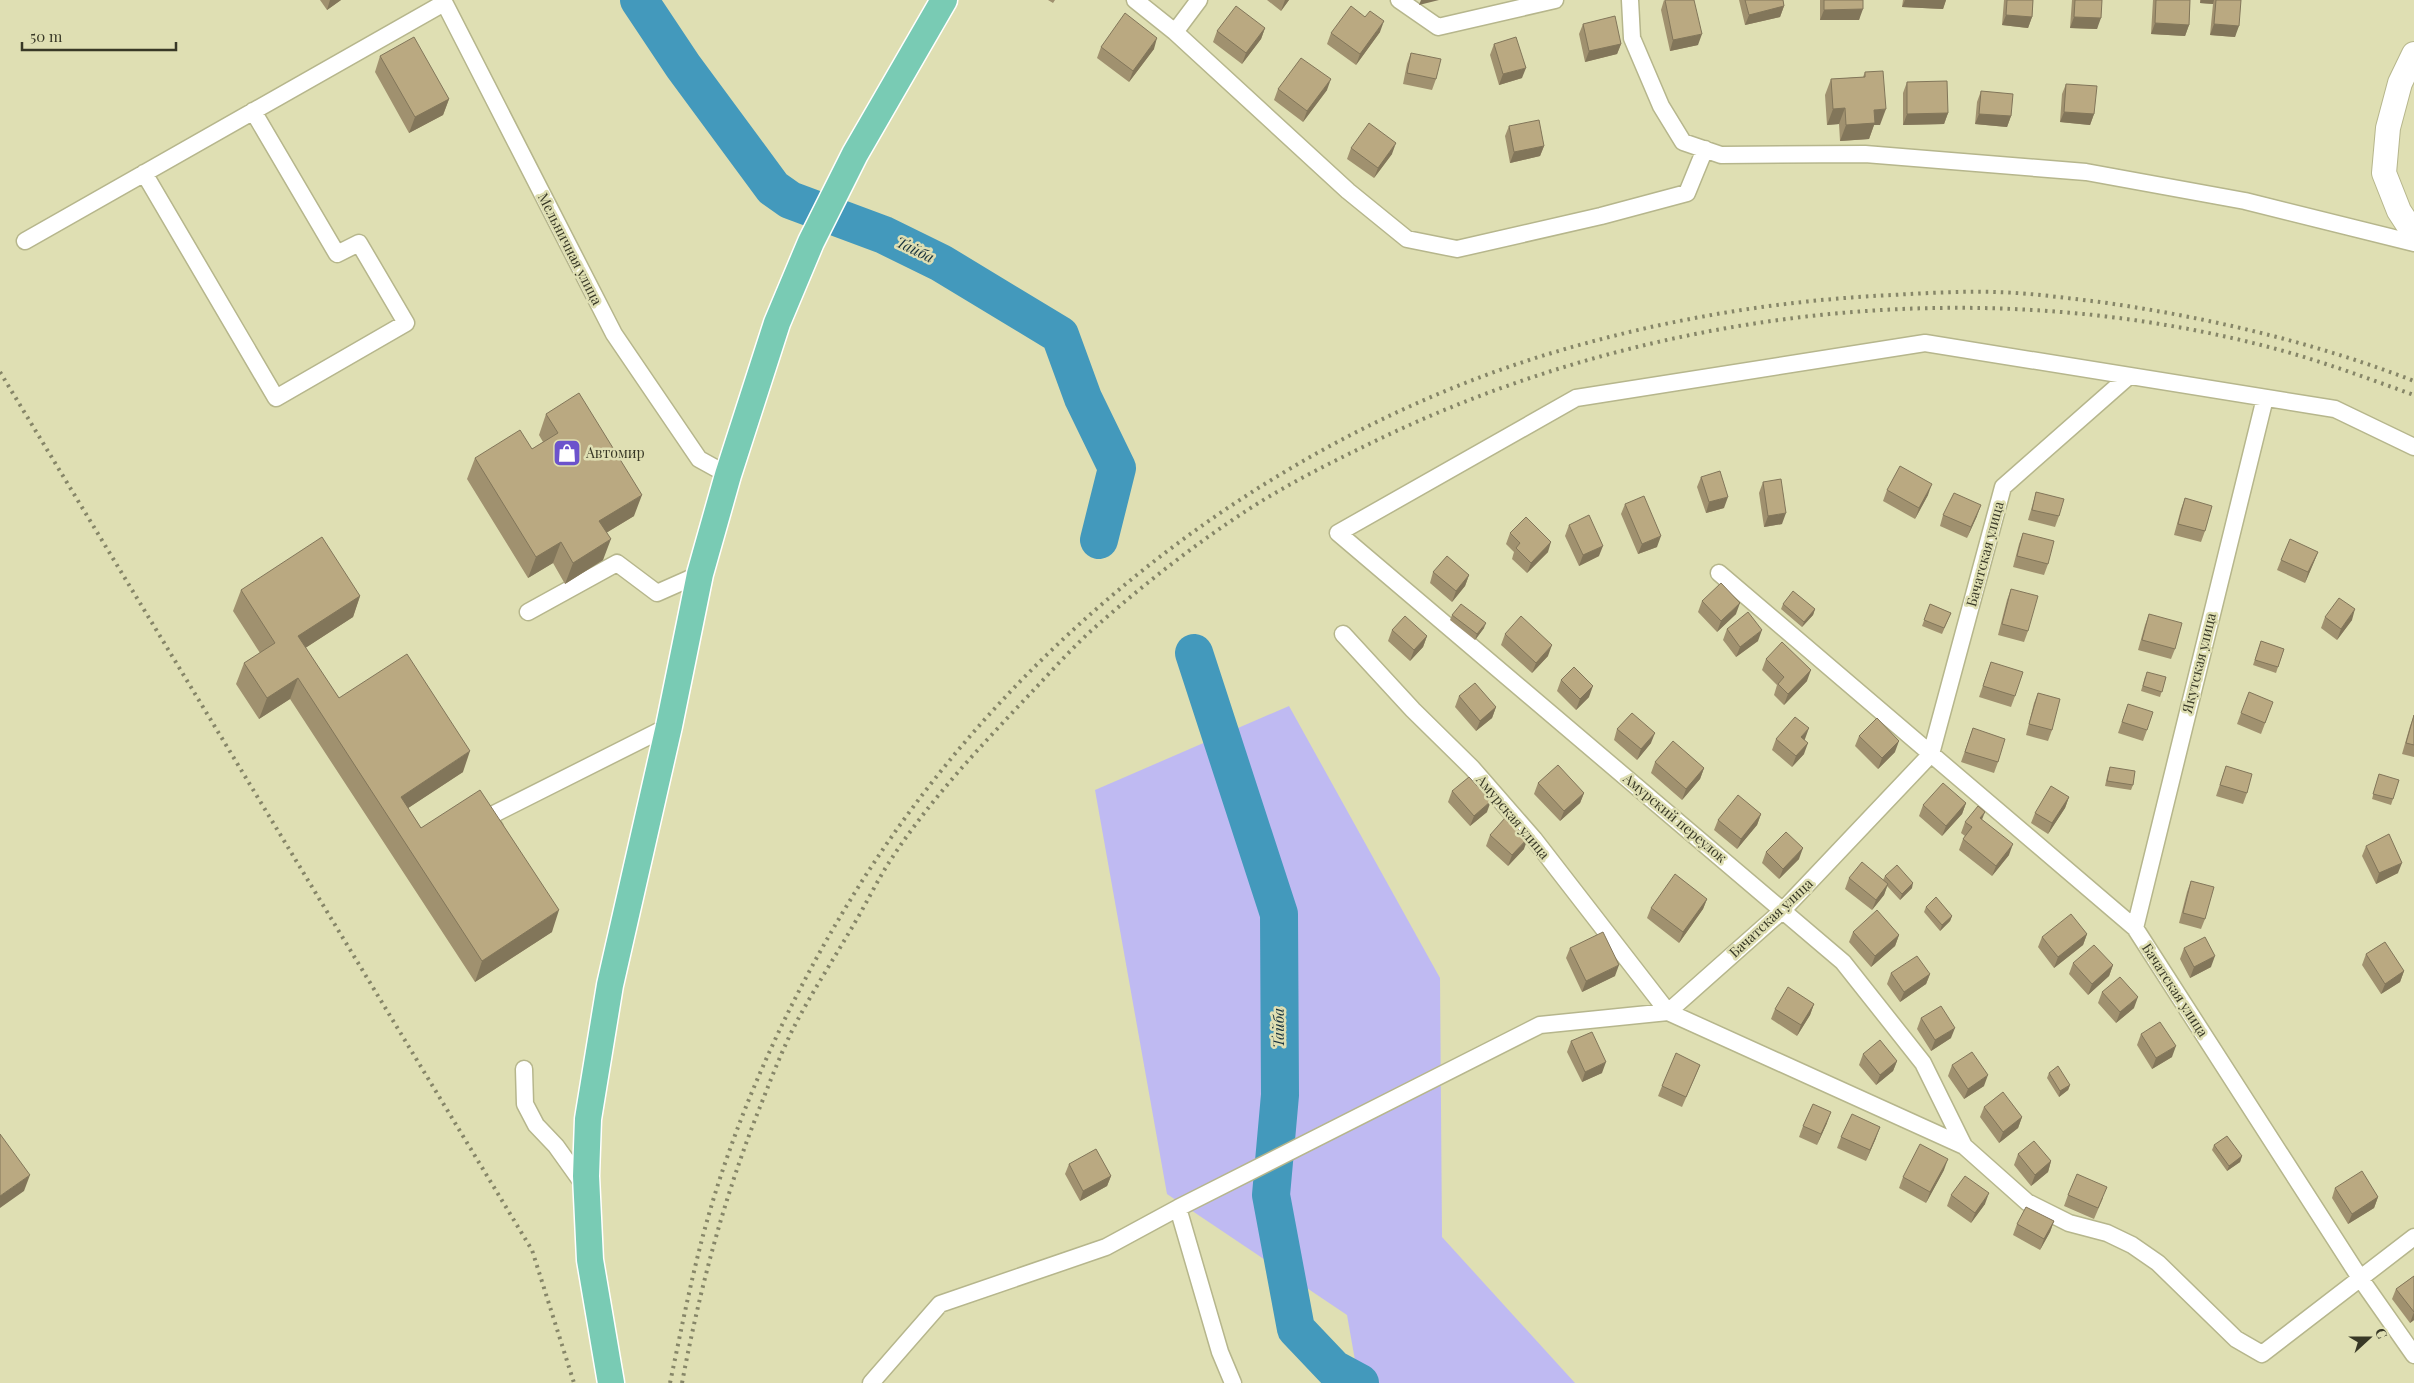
<svg xmlns="http://www.w3.org/2000/svg" width="2414" height="1383" viewBox="0 0 2414 1383" font-family="'Playfair Display',serif">
<style>
.green{fill:#bfbaf2}
.lines{fill:none;stroke-linecap:round;stroke-linejoin:round}
.river{stroke:#4399bc;stroke-width:38}
.street-casing{stroke:#b6b68c;stroke-width:19}
.secondary-casing{stroke:#b6b68c;stroke-width:26}
.primary-casing{stroke:#fff;stroke-width:29}
.street{stroke:#fff;stroke-width:16}
.secondary{stroke:#fff;stroke-width:24}
.primary{stroke:#79cbb4;stroke-width:26}
.rail{stroke:#868668;stroke-width:4;stroke-dasharray:2.5 5;stroke-linecap:butt}
.wall{fill:#a0916f}
.shaded-wall{fill:#82765a}
.building{fill:#baa981;stroke:#82765a}
.labels{text-anchor:middle;stroke-width:5;stroke-linejoin:round;paint-order:stroke}
.street-label{font-size:14px;fill:#383826;stroke:#dfdfb3}
.poi-label{font-size:14px;fill:#383826;stroke:#dfdfb3;text-anchor:start}
.water-label{font-size:15px;font-style:italic;fill:#18323d;stroke:#dfdfb3}
</style>
<rect width="100%" height="100%" fill="#dfdfb3"/>
<!-- green -->
<path class="green" d="M1289,706l151,272 2,259 133,146h-216l-12,-68 -180,-121 -72,-404z"/>
<g class="lines">
<!-- river -->
<path class="river" d="M639,0l44,66 90,122 17,12 94,35 57,28 119,72 23,63 34,70 -18,72
M1194,653l85,261 1,181 -9,100 25,134 38,40 26,14"/>
<defs>
<path id="street" d="M443,0l171,334 85,125 29,16
M1135,0l40,32 173,159 59,48 50,10 144,-33 86,-23 18,-44
M1399,0l39,27 117,-27
M1630,0l2,38 29,68 22,36 38,13 144,-1 221,18 159,29 169,42
M1175,32l24,-32
M144,173l132,225 130,-75 -47,-80 -22,11 -84,-143
M25,241l419,-238
M1719,573l416,355 225,350 54,77
M528,612l89,-49 40,30 43,-19
M1343,634l70,76 59,58 62,71 134,173
M495,828l-7,-11 181,-91
M2135,928l130,-530
M1668,1012l115,-102 148,-156 72,-267 126,-111
M524,1069l1,35 11,21 20,21 30,42
M1964,1146l-41,-83 -80,-101 -505,-429 238,-135 349,-55 410,66 79,38
M1178,1208l42,144 13,31
M871,1383l69,-79 166,-57 72,-39 362,-183 128,-13 296,134 63,56 42,21 38,10 25,12 26,18 78,76 26,15 152,-117"/>
<path id="secondary" d="M2414,54l-14,29 -12,45 -4,45 15,38 15,23"/>
<path id="primary" d="M611,1383l-21,-123 -4,-84 2,-57 22,-134 59,-259 31,-152 28,-99 49,-152 34,-81 44,-88 89,-154"/>
</defs>
<!-- street casing -->
<use href="#street" class="street-casing"/>
<!-- secondary casing -->
<use href="#secondary" class="secondary-casing"/>
<!-- primary casing -->
<use href="#primary" class="primary-casing"/>
<!-- street -->
<use href="#street" class="street"/>
<!-- secondary -->
<use href="#secondary" class="secondary"/>
<!-- primary -->
<use href="#primary" class="primary"/>
<!-- rail -->
<path class="rail" d="M0,372l532,878 42,133
M670,1383c12,-57 23,-114 39,-169 31,-107 79,-211 137,-307 161,-268 434,-481 737,-563 101,-28 204,-44 309,-49 34,-2 69,-4 104,-3 35,1 70,6 104,10 107,15 213,40 314,79
M682,1383c18,-95 42,-186 78,-276 11,-28 22,-57 36,-84 18,-34 39,-66 58,-99 12,-20 22,-41 34,-60 39,-61 90,-115 140,-168 23,-24 46,-51 72,-73 43,-38 98,-81 146,-112 38,-25 80,-46 121,-66 272,-134 599,-175 894,-100 52,13 103,32 153,50"/>
</g>
<!-- wall -->
<path class="wall" d="M320,0h21l-14,10z
M1048,0h7l-2,3z
M1267,0h22l-8,11z
M1664,0l34,45 -28,6 -9,-41z
M1739,0h44l1,6 -4,11 -35,8z
M1820,0h43l-4,20h-39z
M1903,0h43l-3,9 -41,-2z
M2004,0h29l-1,17 -4,11 -26,-3z
M2072,0h30l-5,29 -27,-1z
M2153,0h37l-1,25 -4,11 -34,-2z
M2200,0h41l-6,37 -25,-2 3,-31 -13,-1z
M1583,24l38,20 -4,10 -32,8 -6,-28z
M1265,28l-4,11 -19,25 -29,-22 4,-11z
M1380,32l-24,33 -29,-21 4,-11z
M1494,44l28,34 -23,7 -9,-30z
M1101,47l53,2 -25,33 -32,-24z
M1411,53l25,26 -4,11 -29,-6 4,-20z
M380,56l69,43 -6,16 -34,18 -34,-61z
M1865,72l15,53h-6l-5,14 -29,2 -1,-17 -12,1 -2,-30 6,-16 32,-2z
M1907,82l41,31 -4,11 -41,1v-32z
M2066,84l28,30 -4,11 -30,-3 2,-28z
M1278,89l49,1 -24,32 -29,-22z
M1981,91l30,25 -4,11 -32,-3 2,-22z
M1509,126l35,20 -4,10 -30,7 -5,-27z
M1351,148l41,6 -18,24 -27,-19z
M546,414l88,102 -28,17 -3,27 -38,24 -12,-21 -25,15 -61,-99 8,-21 57,-9 11,-7 -4,-7z
M1701,477l23,31 -18,5 -9,-26z
M1763,482l19,42 -18,3 -5,-34z
M1887,490l41,5 -13,24 -32,-18z
M2036,492l23,24 -4,11 -27,-7 5,-17z
M2185,498l20,33 -4,11 -27,-7 7,-26z
M1625,504l32,43 -19,7 -17,-40z
M1943,515l34,1 -10,22 -27,-12z
M1569,525l30,31 -20,10 -14,-30z
M1510,533l38,19 -21,21 -15,-14 2,-7 -8,-8z
M2023,533l25,31 -4,11 -31,-8 6,-23z
M2318,552l-13,31 -28,-13 4,-10z
M1433,572l36,3 -4,11 -13,16 -22,-19z
M2011,589l17,42 -4,11 -26,-7 9,-35z
M241,590l119,6 -7,21 -48,31 34,50 124,74 -55,36 13,20 131,104 -77,50 -185,-283 -31,20 -23,-35 8,-21 16,-10 -27,-42z
M1702,601l34,13 -19,18 -19,-20z
M1783,604l32,5 -2,6 -11,12 -21,-18z
M1930,604l21,9 -9,21 -20,-8z
M2149,614l26,35 -4,10 -33,-9 7,-25z
M1452,615l32,13 -9,12 -25,-20z
M2325,617l27,3 -15,20 -16,-12z
M1727,629l31,12 -22,16 -13,-17z
M1392,630l35,6 -4,11 -13,14 -22,-20z
M1505,634l43,22 -16,17 -31,-28z
M2261,641l23,8 -8,24 -23,-8z
M1766,659l41,22 -23,24 -10,-10 3,-10 -15,-15z
M1991,662l24,34 -4,11 -32,-10z
M2145,677h21l-6,20 -19,-6z
M1561,680l28,17 -13,13 -19,-19z
M2038,693l14,37 -4,11 -22,-6 8,-32z
M1459,696l37,11 -4,11 -16,13 -21,-24z
M2128,704l19,26 -4,11 -25,-8z
M2241,713h28l-8,21 -24,-10z
M2414,715v42l-12,-3 8,-28z
M1973,728l25,34 -4,11 -33,-11z
M1617,729l34,14 -14,17 -23,-20z
M1859,736l36,16 -17,17 -23,-23z
M1776,739h29l-1,15 -12,13 -20,-17z
M1655,762l49,6 -4,11 -18,21 -31,-27z
M2226,766l21,27 -4,11 -27,-8z
M2110,767l23,18 -2,5 -26,-4 3,-14z
M2379,774l14,25 -2,6 -19,-6z
M1538,783l46,10 -4,10 -20,18 -26,-27z
M1452,791l35,21 -17,14 -22,-24z
M2069,797l-4,11 -17,26 -17,-11 4,-10z
M1966,803l-4,11 -20,22 -23,-20 4,-11z
M1761,814l-4,11 -20,24 -23,-19 4,-10z
M1982,820l27,35 -17,21 -33,-26 4,-11 2,-3 -4,-3 4,-11z
M1490,835l34,14 -16,17 -22,-20z
M2366,846l32,27 -22,11 -14,-28z
M1766,852l33,7 -20,20 -17,-16z
M1885,876l27,12 -12,12 -13,-14 -3,9 -12,15 -27,-21 4,-11 34,2z
M2191,881l14,38 -4,10 -22,-6 8,-31z
M1707,899l-4,10 -24,34 -32,-25 4,-10z
M1926,907l26,9 -2,5 -10,10 -16,-19z
M1853,932l46,3 -4,11 -24,21 -22,-25z
M2087,934l-4,11 -29,23 -16,-21 4,-10z
M1570,948l45,28 -33,16 -16,-34z
M2184,948l27,19 -21,11 -10,-19z
M2366,954l38,17 -4,11 -19,12 -19,-29z
M2073,963l40,2 -4,11 -21,19 -19,-21z
M1891,973l39,1 -4,10 -26,18 -13,-18z
M2102,992l32,16 -18,15 -18,-20z
M1814,1004l-4,11 -13,21 -26,-17 4,-10z
M1921,1018l30,20 -20,13 -14,-22z
M2141,1034l31,23 -20,12 -15,-24z
M1571,1041l31,32 -20,9 -15,-30z
M1863,1054l34,7 -4,10 -17,14 -17,-20z
M1700,1065l-4,10 -14,32 -24,-11 4,-10z
M1952,1065l32,21 -20,13 -16,-23z
M2049,1073l21,12 -2,5 -9,7 -12,-19z
M1984,1107l38,10 -4,11 -19,15 -19,-26z
M1827,1123l-10,22 -18,-8 4,-11z
M1841,1137l35,1 -10,23 -29,-13z
M2214,1145l28,11 -2,6 -13,9 -15,-21z
M2018,1154l33,7 -3,11 -17,14 -17,-21z
M1069,1164l42,12 -4,10 -27,15 -15,-27z
M1944,1170l-18,33 -27,-15 4,-11z
M2335,1188l43,9 -4,11 -26,16 -16,-26z
M1951,1195l34,9 -14,19 -24,-17z
M2068,1195l35,3 -9,21 -30,-13z
M2054,1221l-4,11 -10,18 -27,-15 4,-11z
M2414,1276v44l-4,3 -18,-24 4,-10z"/>
<!-- shaded-wall -->
<path class="shaded-wall" d="M330,0h11l-14,10z
M1285,0h4l-8,11z
M1421,0h18l-20,5z
M1905,0h41l-3,9 -41,-2z
M2201,0h13l-1,4 -13,-1z
M1784,6l-4,11 -35,8 4,-10z
M1863,9l-4,11h-39l4,-10z
M2006,15l26,2 -4,11 -26,-3z
M2074,17l27,1 -4,11 -27,-1z
M1384,21l-4,11 -24,33 4,-11z
M2155,23l34,2 -4,11 -34,-2z
M2214,24l25,2 -4,11 -25,-2z
M1265,28l-4,11 -19,25 4,-11z
M1702,34l-4,11 -28,6 3,-11z
M1157,38l-3,11 -25,33 4,-11z
M1621,44l-4,10 -32,8 4,-11z
M1526,68l-4,10 -23,7 4,-11z
M1331,79l-4,11 -24,32 4,-11z
M449,99l-6,16 -34,18 6,-16z
M1845,108l-6,16 -12,1 6,-16z
M1886,109l-6,16h-6l-5,14 -29,2 6,-16 28,-15z
M2064,112l30,2 -4,11 -30,-3z
M1948,113l-4,11 -41,1 4,-11z
M1979,114l32,2 -4,11 -32,-3z
M1396,143l-4,11 -18,24 4,-10z
M1544,146l-4,10 -30,7 4,-11z
M1932,484l-4,11 -13,24 4,-11z
M642,495l-8,21 -43,26 8,-21z
M1728,497l-4,11 -18,5 3,-11z
M1981,505l-4,11 -10,22 4,-11z
M1786,513l-4,11 -18,3 4,-11z
M1661,536l-4,11 -19,7 4,-10z
M611,539l-8,21 -38,24 8,-21z
M561,542l-8,21 -25,15 8,-21z
M1551,542l-3,10 -21,21 4,-10z
M1603,546l-4,10 -20,10 4,-11z
M2318,552l-4,10 -9,21 3,-11z
M1469,575l-4,11 -13,16 4,-11z
M360,596l-7,21 -63,41 8,-22z
M1740,603l-4,11 -19,18 4,-11z
M1815,609l-2,6 -11,12 2,-5z
M2355,609l-3,11 -15,20 4,-11z
M1486,623l-2,5 -9,12 2,-6z
M1762,630l-4,11 -22,16 4,-10z
M1427,636l-4,11 -13,14 4,-11z
M1552,645l-4,11 -16,17 4,-10z
M1811,670l-4,11 -23,24 4,-11z
M298,678l-8,21 -31,20 8,-21z
M1593,686l-4,11 -13,13 4,-11z
M1496,707l-4,11 -16,13 4,-10z
M1809,728l-4,11 -8,9 4,-11z
M1655,733l-4,10 -14,17 4,-11z
M1899,741l-4,11 -17,17 4,-11z
M1808,743l-4,11 -12,13 4,-11z
M470,751l-7,21 -70,46 8,-21z
M1704,768l-4,11 -18,21 4,-11z
M1584,793l-4,10 -20,18 4,-10z
M2069,797l-4,11 -17,26 4,-11z
M1491,801l-4,11 -17,14 4,-10z
M1966,803l-4,11 -20,22 4,-10z
M1985,812l-4,10 -1,-4z
M1761,814l-4,11 -20,24 4,-10z
M1528,838l-4,11 -16,17 4,-11z
M2013,844l-4,11 -17,21 4,-10z
M1803,848l-4,11 -20,20 4,-10z
M2402,863l-4,10 -22,11 3,-11z
M1913,883l-1,5 -12,12 2,-6z
M1888,884l-4,11 -12,15 4,-10z
M1707,899l-4,10 -24,34 4,-11z
M559,910l-7,22 -77,50 7,-21z
M1952,916l-2,5 -10,10 2,-6z
M2087,934l-4,11 -29,23 4,-11z
M1899,935l-4,11 -24,21 4,-11z
M2215,956l-4,11 -21,11 4,-11z
M1619,965l-4,11 -33,16 4,-11z
M2113,965l-4,11 -21,19 4,-11z
M2404,971l-4,11 -19,12 4,-10z
M1930,974l-4,10 -26,18 4,-10z
M2138,997l-4,11 -18,15 4,-11z
M1814,1004l-4,11 -13,21 4,-11z
M1955,1028l-4,10 -20,13 4,-11z
M2176,1046l-4,11 -20,12 4,-11z
M1897,1061l-4,10 -17,14 4,-10z
M1606,1062l-4,11 -20,9 3,-10z
M1988,1075l-4,11 -20,13 4,-10z
M2070,1085l-2,5 -9,7 1,-6z
M1831,1112l-4,11 -10,22 4,-11z
M2022,1117l-4,11 -19,15 4,-11z
M1880,1127l-4,11 -10,23 4,-11z
M2242,1156l-2,6 -13,9 2,-5z
M1948,1159l-4,11 -18,33 4,-11z
M2051,1161l-3,11 -17,14 4,-11z
M30,1175l-6,16 -24,17v-12z
M1111,1176l-4,10 -27,15 3,-10z
M1989,1193l-4,11 -14,19 4,-10z
M2378,1197l-4,11 -26,16 4,-10z
M2054,1221l-4,11 -10,18 4,-11z
M2414,1312v8l-4,3z"/>
<!-- building -->
<path class="building" d="M1665,0h29l8,34 -29,6z
M1745,0h38l1,6 -35,9z
M1824,0h39v9l-39,1z
M2007,0h26l-1,17 -26,-2z
M2075,0h27l-1,18 -27,-1z
M2156,0h34l-1,25 -34,-2z
M2216,0h25l-2,26 -25,-2z
M1236,6l29,22 -19,25 -29,-22z
M1351,6l14,11 5,-6 14,10 -24,33 -29,-21z
M1125,13l32,25 -24,33 -32,-24z
M1615,16l6,28 -32,7 -6,-27z
M414,37l35,62 -34,18 -35,-61z
M1516,37l10,31 -23,6 -9,-30z
M1411,53l30,6 -5,20 -29,-6z
M1301,58l30,21 -24,32 -29,-22z
M1883,71l3,38 -12,1 1,13 -29,2 -1,-17 -12,1 -2,-30 34,-2v-5z
M1947,81l1,32 -41,1v-32z
M2066,84l31,2 -3,28 -30,-2z
M1981,91l32,3 -2,22 -32,-2z
M1539,120l5,26 -30,6 -5,-26z
M1369,123l27,20 -18,25 -27,-20z
M579,393l63,102 -43,26 12,18 -38,24 -12,-21 -25,15 -61,-99 45,-28 12,19 26,-16 -12,-19z
M1900,466l32,18 -13,24 -32,-18z
M1720,471l8,26 -19,5 -8,-25z
M1781,479l5,34 -18,3 -5,-34z
M2036,492l28,7 -5,17 -27,-6z
M1954,493l27,12 -10,22 -28,-12z
M1644,496l17,40 -19,8 -17,-40z
M2185,498l27,8 -7,25 -27,-7z
M1589,515l14,31 -20,9 -14,-30z
M1526,517l25,25 -20,21 -15,-15 4,-5 -10,-10z
M2023,533l31,8 -6,23 -31,-8z
M322,537l38,59 -62,40 41,62 68,-44 63,97 -69,46 20,31 59,-38 79,120 -77,51 -184,-283 -31,20 -23,-35 31,-20 -34,-53z
M2290,539l28,13 -10,20 -27,-12z
M1447,556l22,19 -13,16 -23,-19z
M1721,583l19,20 -19,18 -19,-20z
M2011,589l27,7 -10,35 -26,-7z
M1793,591l22,18 -11,13 -21,-18z
M2339,598l16,11 -14,20 -16,-12z
M1461,604l25,19 -9,11 -25,-19z
M1930,604l21,9 -7,15 -20,-8z
M1748,612l14,18 -22,17 -13,-18z
M2149,614l33,9 -7,26 -33,-9z
M1405,616l22,20 -13,14 -22,-20z
M1521,616l31,29 -16,18 -31,-29z
M2261,641l23,8 -6,18 -23,-7z
M1782,642l29,28 -23,24 -10,-10 6,-7 -18,-18z
M1991,662l32,10 -8,24 -32,-10z
M1574,667l19,19 -13,13 -19,-19z
M2147,672l19,5 -4,15 -19,-6z
M1475,683l21,24 -16,14 -21,-25z
M2249,692l24,10 -8,21 -24,-10z
M2038,693l22,6 -8,31 -23,-6z
M2128,704l25,8 -6,18 -25,-8z
M1632,713l23,20 -14,16 -24,-20z
M2414,715v30l-8,-2z
M1795,717l14,11 -8,9 7,6 -12,13 -20,-17z
M1877,718l22,23 -17,17 -23,-22z
M1973,728l32,11 -7,23 -33,-10z
M1673,741l31,27 -18,21 -31,-27z
M1558,765l26,28 -20,18 -26,-28z
M2226,766l26,8 -5,19 -27,-8z
M2110,767l25,4 -2,14 -26,-4z
M2379,774l20,6 -6,19 -20,-5z
M1469,777l22,24 -17,15 -22,-25z
M1943,783l23,20 -20,23 -23,-21z
M2051,786l18,11 -17,26 -17,-10z
M1738,795l23,19 -20,25 -23,-19z
M1978,806l7,6 -5,6 33,26 -17,22 -33,-27 9,-12 -7,-5z
M1505,818l23,20 -16,17 -22,-20z
M1786,832l17,16 -20,21 -17,-17z
M2389,834l13,29 -23,10 -13,-27z
M1862,862l26,22 -12,16 -27,-22z
M1897,865l16,18 -11,11 -17,-18z
M1675,874l32,25 -24,33 -32,-24z
M2191,881l23,6 -9,32 -22,-6z
M1936,897l16,19 -10,9 -16,-18z
M1877,910l22,25 -24,21 -22,-24z
M2071,914l16,20 -29,23 -16,-20z
M1603,932l16,33 -33,16 -16,-33z
M2205,937l10,19 -21,11 -10,-19z
M2385,942l19,29 -19,13 -19,-30z
M2094,945l19,20 -21,19 -19,-21z
M1917,956l13,18 -26,18 -13,-19z
M2120,977l18,20 -18,15 -18,-20z
M1788,987l26,17 -13,21 -26,-16z
M1941,1006l14,22 -20,12 -14,-22z
M2160,1022l16,24 -20,12 -15,-24z
M1592,1032l14,30 -21,10 -14,-31z
M1880,1040l17,21 -17,14 -17,-21z
M1972,1052l16,23 -20,14 -16,-24z
M1676,1053l24,12 -14,32 -24,-11z
M2058,1066l12,19 -10,6 -11,-18z
M2003,1092l19,25 -19,15 -19,-25z
M1813,1104l18,8 -10,22 -18,-8z
M1852,1114l28,13 -10,23 -29,-13z
M0,1134l30,41 -30,21z
M2227,1136l15,20 -13,10 -15,-21z
M2034,1141l17,20 -16,14 -17,-21z
M1920,1144l28,15 -18,33 -27,-15z
M1096,1149l15,27 -28,15 -14,-27z
M2362,1171l16,26 -26,17 -17,-26z
M2077,1174l30,13 -9,21 -30,-13z
M1965,1176l24,17 -14,20 -24,-18z
M2026,1207l28,14 -10,18 -27,-15z
M2414,1276v36l-18,-23z"/>
<!-- icons -->
<defs>
<symbol id="shop-square" viewBox="-11 -11 22 22"><rect x="-9" y="-9" width="18" height="18" rx="4" fill="#6c53cc" stroke="#dfdfb3"/><path d="M-5-2.5h2.3a2.7 3.5 0 0 1 5.4 0H5L5.5 6h-11ZM-1.5-2.5h3a1.5 2.3 0 0 0-3 0Z" fill="#fff"/></symbol>
</defs>
<g fill-rule="evenodd">
<use href="#shop-square" x="551" y="437" width="32" height="32"/>
</g>
<g class="labels">
<!-- street labels -->
<g class="street-label">
<text transform="translate(570 249) rotate(63)" y="5">Мельничная улица</text>
<text transform="translate(1985 554) rotate(-75)" y="5">Бачатская улица</text>
<text transform="translate(2199 663) rotate(-76)" y="5">Якутская улица</text>
<text transform="translate(1513 817) rotate(50)" y="5">Амурская улица</text>
<text transform="translate(1675 818) rotate(40)" y="5">Амурский переулок</text>
<text transform="translate(1771 918) rotate(-43)" y="5">Бачатская улица</text>
<text transform="translate(2175 990) rotate(57)" y="5">Бачатская улица</text>
</g>
<!-- poi labels -->
<g class="poi-label">
<text x="586" y="458">Автомир</text>
</g>
<!-- water labels -->
<g class="water-label">
<text transform="translate(915 250) rotate(26)" y="5">Тайба</text>
<text transform="translate(1279 1028) rotate(-90)" y="5">Тайба</text>
</g>
</g>
<!-- north arrow -->
<g transform="translate(2369 1338) rotate(69)" stroke="#dfdfb3" stroke-width="4" paint-order="stroke">
<path d="M0-4L9 19L0 12L-9 19Z" fill="#383826"/>
<text y="-8" font-size="14" font-weight="bold" text-anchor="middle" fill="#383826">С</text>
</g>
<!-- scale -->
<path d="M22 42v8h154v-8" fill="none" stroke="#383826" stroke-width="2.5"/>
<text x="30" y="42" font-size="15" fill="#383826" stroke="#dfdfb3" stroke-width="4" paint-order="stroke">50 m</text>
</svg>
